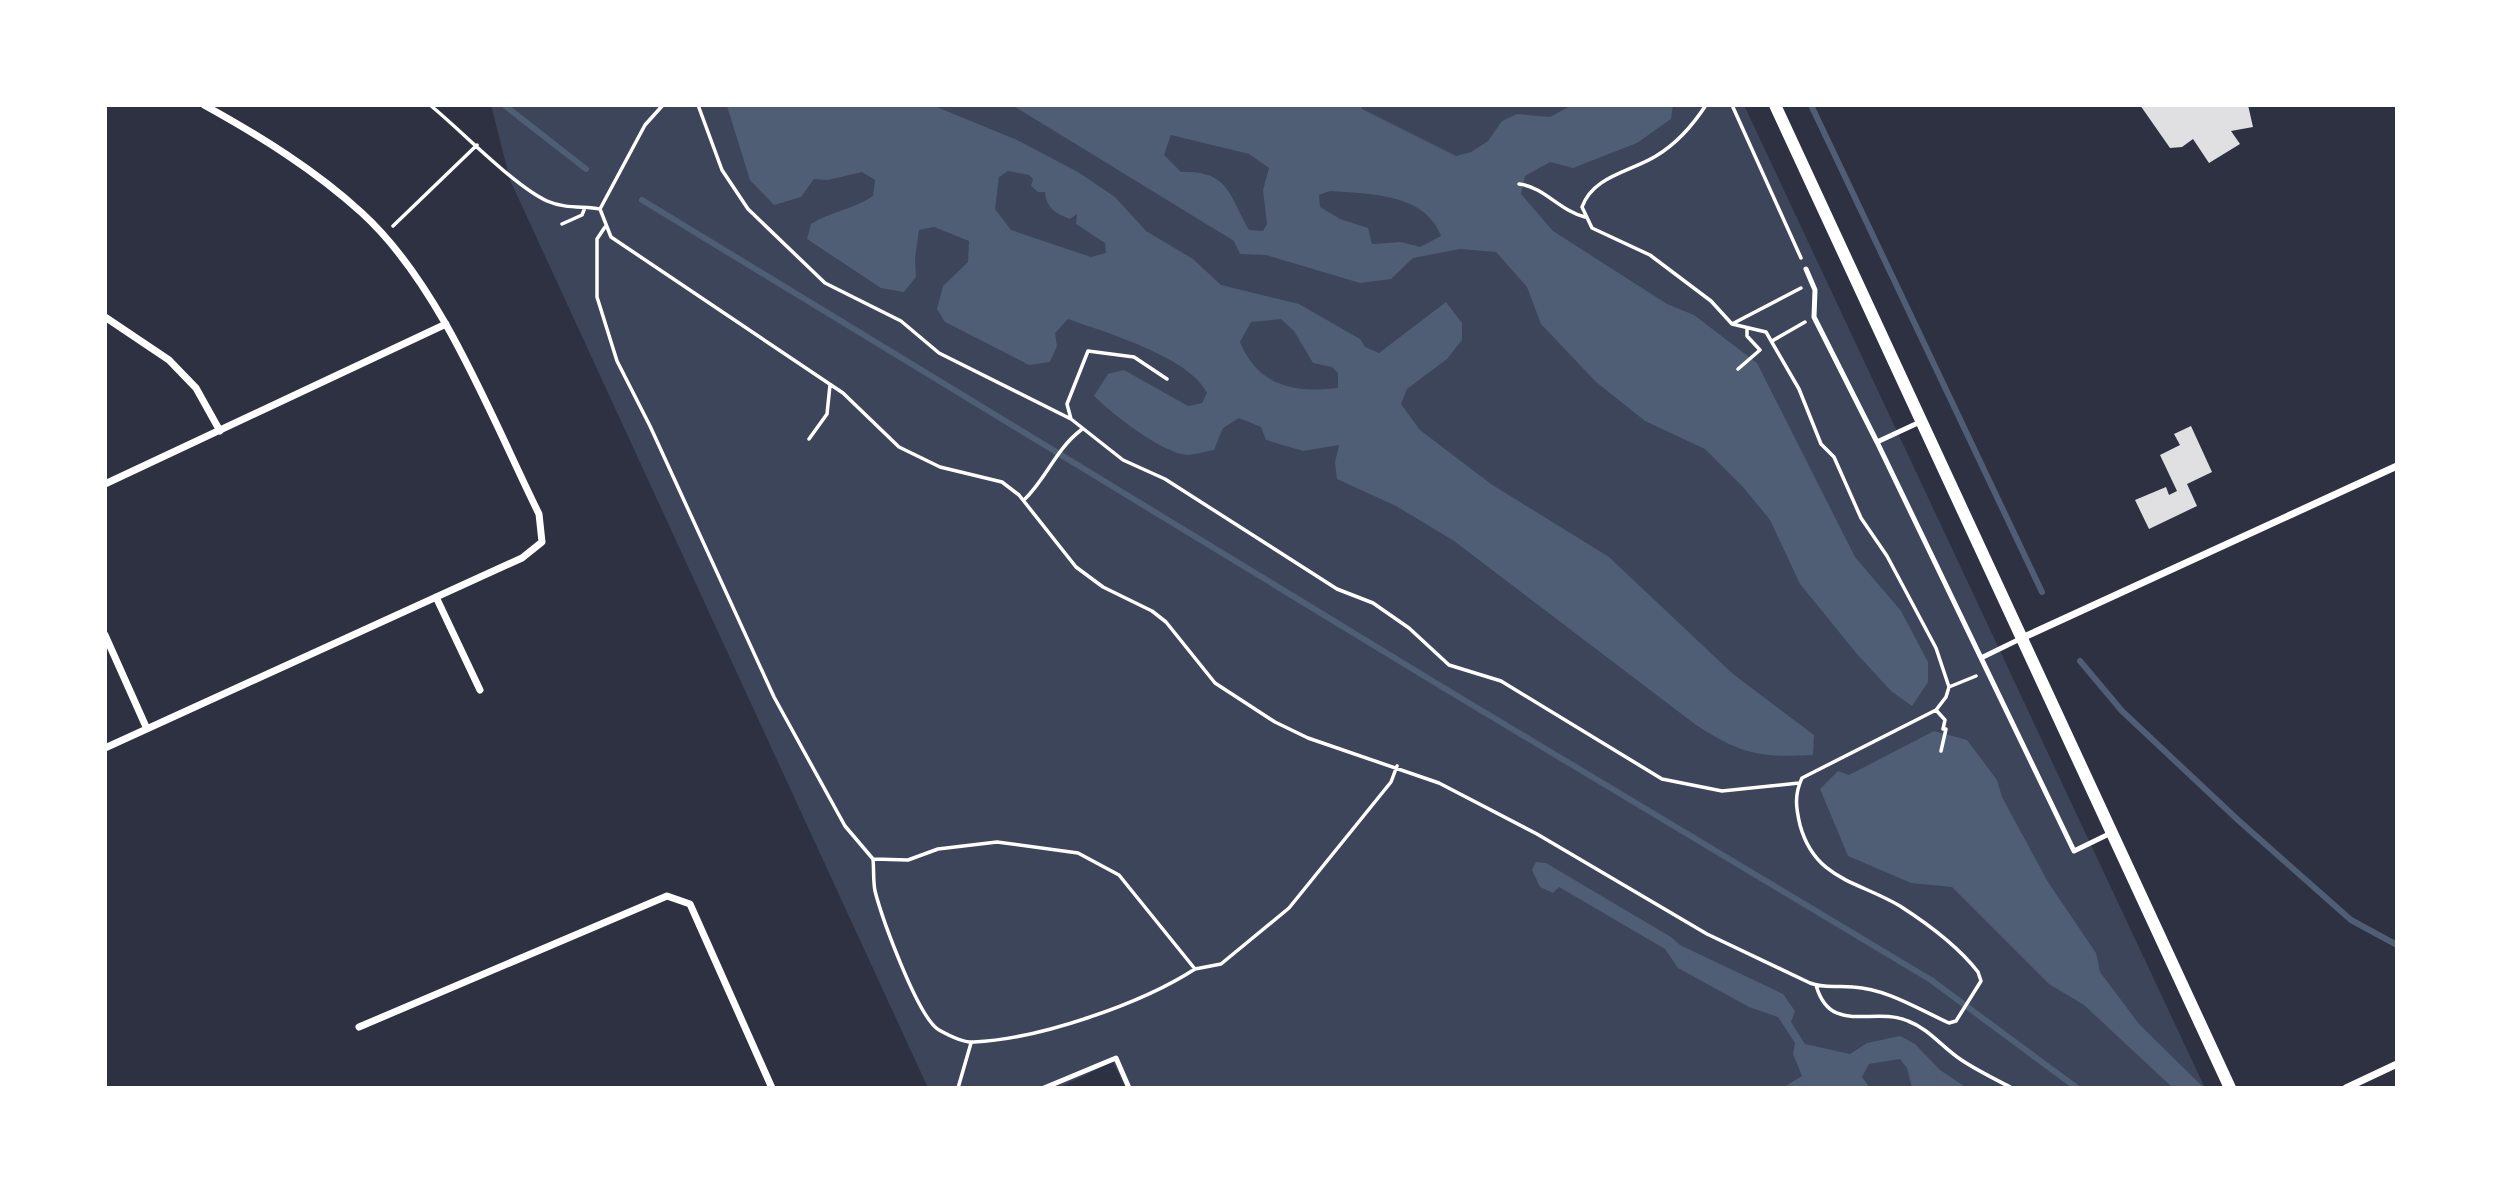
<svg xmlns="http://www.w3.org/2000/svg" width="2502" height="1193" viewBox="0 0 2502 1193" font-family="'Exo 2',sans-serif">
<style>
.green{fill:#3c4559}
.water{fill:#4f5d75;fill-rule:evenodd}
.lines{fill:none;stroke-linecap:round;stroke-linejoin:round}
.stream{stroke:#4f5d75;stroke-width:6}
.building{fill:#e0e0e3}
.path{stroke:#fff;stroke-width:3.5}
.service{stroke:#fff;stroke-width:5}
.minor{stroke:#fff;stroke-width:7}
.tertiary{stroke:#fff;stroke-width:12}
</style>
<rect width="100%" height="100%" fill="#2d3142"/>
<!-- green -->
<path class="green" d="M491,105h1253l461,983h-1079l-13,-26 -55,26h-130l-418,-908z"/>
<!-- water -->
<path class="water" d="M932,105l85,35 61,32 37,25 31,34 47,28 28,26 78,19 61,35 5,8 14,6 67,-51 16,21v17l-15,19 -40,30 -6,15 19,26 71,54 118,73 124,117 81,61 -1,20c-53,3 -72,-1 -117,-30l-242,-184 -58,-35 -59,-27 -2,-17 4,-17 -36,6 -37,-11 -5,-13 -22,-9 -16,10 -9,22c-8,1 -19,5 -27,5 -25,-2 -75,-41 -93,-59l14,-22 16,-4 64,36 14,-3 5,-10c-17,-36 -103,-61 -139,-74l-13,14 2,13 -7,16 -21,3 -84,-43 -8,-13 6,-23 25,-24 1,-21 -35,-14 -15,3 -4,28 1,19 -12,15 -23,-4 -74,-49 4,-15c21,-13 43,-15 62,-28l2,-16 -13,-8 -34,8 -14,-1 -13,18 -27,8 -24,-25 -23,-74zM1008,171l21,4 4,4 -2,7 7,6h7c2,17 10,21 25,27l7,-5 -1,10 29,19 1,10 -15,4 -80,-27 -16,-21 4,-32zM1281,319l13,12 19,32 19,4 6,6v15c-44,5 -80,-2 -98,-46l11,-20z
M1012,105h349l1,4 94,47 15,-4 17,-11 14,-20 15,-7 33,3 22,-12h101l-2,14 -34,24 -64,25 -23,-6 -25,14 -4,18 32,37 114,73 27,11 63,48 98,194 46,54 27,51v20l-16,24 -21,-15 -34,-37 -57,-70 -30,-64 -27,-33 -38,-38 -60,-28 -49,-39 -55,-58 -14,-37 -31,-35 -36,-3 -47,9 -22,21 -31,4 -94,-28 -26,-1 -6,-13zM1171,135l78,19 20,14 -6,22 4,34 -4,7 -14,-1c-20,-35 -20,-60 -68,-58l-17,-17zM1330,191c39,3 95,2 111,45l-21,11 -19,-5 -29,2 -4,-16 -28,-9 -20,-12 -1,-12z
M1934,731l33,9 30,40 5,17 46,85 48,71 4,19 39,52 65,64h-31l-89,-83 -35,-21 -97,-97 -41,-4 -63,-27 -28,-67 18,-18 11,4z
M1536,862l10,1 125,74 9,8 103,49 12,17 -4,11 14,22 45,10 17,-11 33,-7 15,8 25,26 27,18h-55l-5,-20 -7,-9 -31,5 -7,13 8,11h-88l20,-12 -9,-22 2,-11 -17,-26 -29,-10 -71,-39 -13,-19 -106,-62 -6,6 -13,-6 -8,-17z"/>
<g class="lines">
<!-- stream -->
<path class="stream" d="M504,105l82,64
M1811,105l231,487
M642,200l802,488 487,292 146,108
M2080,661l42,50 116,109 113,100 46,25"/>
</g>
<!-- building -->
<path class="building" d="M2140,105h108l5,22 -22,4 9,13 -31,19 -16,-24 -11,8 -12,1z
M2191,426l21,46 -25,12 10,22 -48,23 -14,-29 31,-13 3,8 8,-4 -17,-36 20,-10 -6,-11z"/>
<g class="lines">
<!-- path -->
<path class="path" d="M430,105c32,26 83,80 117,96 18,8 37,5 53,8l45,-84 18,-20
M698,105l24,65 26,39 77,74 76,38 38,32 132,66 52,41 42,19 172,110 36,14 36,25 40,37 52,16 161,98 60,12 77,-8
M1732,105l69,153
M1519,184c25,3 41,27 66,33
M600,209l11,28 232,156 56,54 41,20 62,15 17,13 57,72 27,20 49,24 14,11 49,61 60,39 33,16 131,45 98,51 170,100 103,49c16,6 26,2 43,4 34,2 65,22 96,36l7,-2 25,-40 -3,-9c-20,-26 -50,-48 -78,-66 -42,-25 -85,-26 -100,-81 -4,-17 -6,-30 2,-47l134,-68 10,-13 3,-10 -13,-39 -49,-92 -26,-38 -27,-61 -13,-13 -22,-55 -33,-57 -34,-8 -21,-23 -61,-46 -58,-27 -10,-21c11,-31 48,-35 74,-51 20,-12 37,-31 50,-51
M562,224l20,-9 2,-5
M393,226l84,-81
M605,227l-8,12v58l20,64 33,65 124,271 71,129 28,33 35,1 30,-11 59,-7 81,11 41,22 76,94 26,-5 68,-56 102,-126 6,-16
M1732,324l69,-36
M1772,341l33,-19
M1738,369l22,-19 -13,-14v-8
M1071,419l-4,-15 21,-53 46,6 33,22
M809,439l18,-25 3,-29
M1024,500c23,-22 31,-50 57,-70
M1949,687l27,-11
M1936,710l9,10 -2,9h3l-5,22
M873,859c1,10 0,22 2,32 7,27 43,127 64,139 9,5 26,13 35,12 65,-3 167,-38 221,-73
M1816,985c14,51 57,21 92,36 21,8 33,25 52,38 16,11 35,20 52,29
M958,1088l13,-45"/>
<!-- service -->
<path class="service" d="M1806,269l9,21 -1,27 63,125
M1920,422l-43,20 197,409 37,-18
M1981,658l41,-20
M1044,1088l72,-30 13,30"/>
<!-- minor -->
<path class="minor" d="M105,317l64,43 27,28 24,43
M105,484l341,-160
M436,597l44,93
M105,635l42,94
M2022,638l375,-172
M105,748l417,-190 20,-16 -3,-28c-47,-95 -98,-229 -177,-301 -47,-43 -102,-77 -158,-108
M359,1027l308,-131 23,8 82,184
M2346,1088l51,-24"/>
<!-- tertiary -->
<path class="tertiary" d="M1775,105l455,983"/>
</g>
<!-- border -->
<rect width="2502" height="1193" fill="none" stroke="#ffffff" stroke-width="214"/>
</svg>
